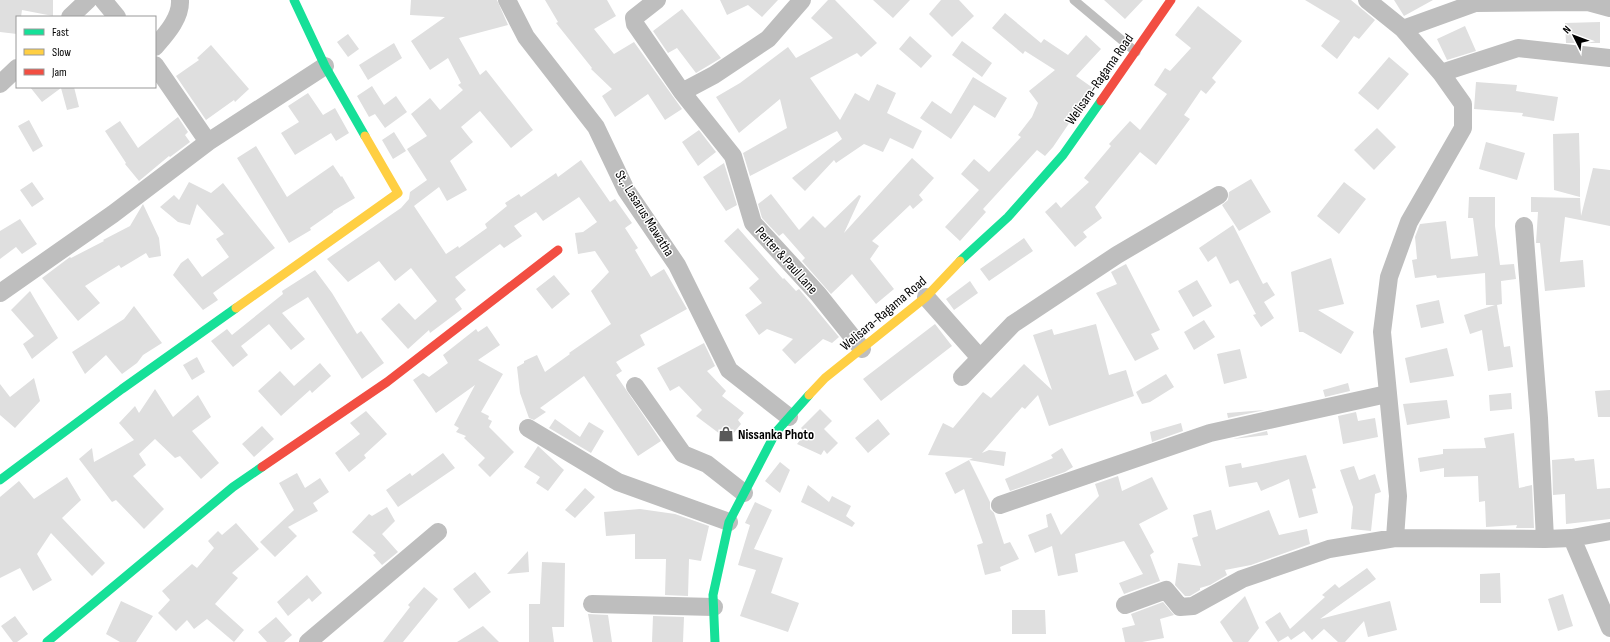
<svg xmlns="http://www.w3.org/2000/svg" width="1610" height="642" viewBox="0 0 1610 642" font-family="'Sofia Sans Condensed',sans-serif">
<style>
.building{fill:#dfdfdf}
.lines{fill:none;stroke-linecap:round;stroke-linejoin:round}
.lane{stroke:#bebebe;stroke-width:9}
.street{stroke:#bebebe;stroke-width:18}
.fast{stroke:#16e098;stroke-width:9}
.slow{stroke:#ffcf43;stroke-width:9}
.jam{stroke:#f24e42;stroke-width:9}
.labels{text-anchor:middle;stroke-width:3;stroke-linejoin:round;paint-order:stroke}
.street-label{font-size:14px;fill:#000;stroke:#fff}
.poi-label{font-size:14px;font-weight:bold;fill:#000;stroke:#fff;text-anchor:start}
</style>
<rect width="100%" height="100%" fill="#fff"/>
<!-- building -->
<path class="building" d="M0,0h53v16l-31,-6 -1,7h-4v17l-17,-2z
M411,0h86l11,25 -49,13 21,37 6,-5 47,60 -22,18 -31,-37 -19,16 12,15 -23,19 17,29 -20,11 -8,-14 -25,19 32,48 12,-8 1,2 28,-20 -2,-4 22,-18 -2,-3 14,-9 2,3 35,-24 2,4 23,-17 29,42 5,-3 17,24 -7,5 13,20 -3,2 16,27 13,-8 23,40 -47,26 5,10 -29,17 6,9 -6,4 45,66 -23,15 -54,-80 -44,32 6,4 -12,8 -5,-2 -9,-25 -3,-26 7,-4v-2l13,-6 8,17 25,-18 -1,-1 42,-29 -20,-33 18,-19 -14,-21 -17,3 -3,-21 8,-1 14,-10 -18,-25 -36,24 -7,-9 -22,14 8,10 -18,12 -4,-4 -45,33 11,13 -11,9 7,10 -32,24 -1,-3 -21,19 -27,-30 18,-16 16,17 22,-19 -26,-33 -16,13 -16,-20 -31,21 -21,-23 74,-51 8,-9 1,-7 17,-12 -20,-31 20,-13 -16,-22 19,-16 10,12 23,-20 -5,-5 3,-2 -13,-25 -18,12 -19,-29 34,-24 -35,-2z
M545,0h62l9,16 -22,13 20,25 20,-12 48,67 -17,11 -17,-26 -33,23 -13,-21 10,-7 -21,-20 1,-1 -36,-45 2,-1z
M720,0h58l-16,17 -14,-12 -21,10z
M828,0h7l42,43 -16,14 -4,-4 -47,25 30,42 15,-27 14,8 8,-17 19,9 -9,20 35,18 -9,18 -23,-11 -7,14 -19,-8 -28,19 -2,-3 -29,31 -13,-13 50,-39 -5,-8 -87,45 -7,-23 44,-25 -7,-29 -41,34 -23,-36 24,-14 48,-36 8,11 37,-20 -22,-20z
M873,0h37l-17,18z
M941,0h18l15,16 -22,21 -23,-23z
M1104,0h39l-18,19z
M1305,0h46l24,20 -16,19 -5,-3 -17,23 -16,-13 19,-25z
M1394,0h39l-29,16z
M1198,6l44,35 -30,37 4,4 -10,12 -5,-4 -17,25 6,4 -34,46 -16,-13 -45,55 7,11 -19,14 4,5 -12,10 -30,-35 11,-10 5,6 28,-26 -5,-4 27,-32 -2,-2 21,-23 10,9 27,-36 -13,-9 11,-17 5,3 21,-23 -16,-13z
M682,9l39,49 -25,15 -19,-25 -9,5 -15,-22z
M1005,13l36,30 3,-4 24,16 18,-20 15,14 -25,27 17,12 -40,59 -8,9 -8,-6 -54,59 3,3 -26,29 -15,-14 34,-37 -18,-16 13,-15 15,13 32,-35 -3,-2 14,-18 6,-14 -9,-12 26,-21 -30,-19 -2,3 -31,-26z
M1600,22v21h-34l-1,-20z
M1465,26l11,25 -29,9 -10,-21z
M348,34l11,15 -11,8 -11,-15z
M910,36l22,20 -11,12 -22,-19z
M962,41l30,22 -10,14 -30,-22z
M394,43l8,15 -34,22 -9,-15z
M211,45l38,44 -14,13 -1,-2 -28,20 -30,-44 23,-16 -2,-2z
M1389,57l20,17 -31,36 -20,-17z
M973,77l34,21 -12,20 -21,-13 -23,34 -31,-21 12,-17 19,13z
M1476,82l41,3 -1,6 42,6 -4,24 -32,-5 1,-3 -49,-4z
M372,86l12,19 12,-9 11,16 -22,16 -10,-14 -6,3 -12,-21z
M30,87h44l5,20 -12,3 -6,-22 -19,14z
M308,93l15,22 12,-7 14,25 -13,8 -5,-8 -36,22 -14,-22 18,-11 -11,-16z
M178,117l10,15 -3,3 5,7 -20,15 -1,-1 -30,25 -14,-17 1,-1 -21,-32 15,-10 18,27z
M29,120l14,26 -10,6 -15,-26z
M1377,128l19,19 -22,23 -20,-20z
M699,130l17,22 -18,14 -16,-24z
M394,132l12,19 -13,8 -11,-19z
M1579,133l1,37v27l-26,-7 -1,-56z
M1486,142l39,11 -8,27 -38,-11z
M256,146l31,51 46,-32 8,12 1,-1 13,22 -22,13v1l-23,16 1,2 -22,13 -52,-85z
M912,158l22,20 -15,17 4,5 -10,9 -3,-4 -38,36 7,5 -9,13 24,30 -18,15 -24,-30 -21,20 -29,-33 3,-3 -22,-25 -4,3 -17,-18 -4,-14 13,-10 28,36 14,-14 12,12 34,-33 2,1 -17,37z
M724,163l13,42 -11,6 -23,-34z
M1593,168l17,2v56l-45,-9 -5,45 23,-2 2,27 -40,4 -5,-48h-4l2,-31h-7v-15l49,1 1,18z
M1251,179l20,33 -32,19 -17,-26 6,-5 1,-8z
M32,182l12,17 -12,8 -12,-17z
M189,182l22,11 12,-10 52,65 -62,45 5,7 -15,10 -30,-35 8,-12 7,-5 14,19 27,-20 -13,-18 8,-5 -27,-30 -7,21 -12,-3 -18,-15 14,-12 5,5z
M1344,182l22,17 -27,35 -22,-18z
M1469,197h26v29l5,39 14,-1 2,15 -15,2 1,23 -5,1 7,42 6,-1 3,21 -25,4 -6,-41 -12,4 -6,-19 31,-10h-9l-1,-32 -48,5 -1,-3 -21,3 -3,-18 5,-1 -2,-22 5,-13 26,-3 5,38 27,-3 -5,-38h-5z
M143,204l16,34 2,18 -12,2 -3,-5 -25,15 -2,-3 -34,21 15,17 -22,18 -36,-43 28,-21 1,1 33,-17 -1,-1 27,-14z
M20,219l17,25 -15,10 -6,-7 -16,12v-28z
M1233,225l30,59 4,-2 8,13 -11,7 10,16 -13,9 -8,-12 3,-1 -18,-34 -8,4 -14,-28 -8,6 -9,-14z
M738,228l45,51 1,-1 12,13 3,-2 40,48 -7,6 -9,-4 -28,25 -13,-14 11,-11 -26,-10 -8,6 -14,-20 17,-12 -13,-15 10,-9 -35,-38z
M1024,238l9,13 -44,30 -9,-12z
M1331,258l13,46 -26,6 36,22 -13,22 -38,-22h-4l-8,-60z
M1126,264l34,66 -9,4 8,15 -24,12 -39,-68 21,-9 -6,-12z
M315,270l17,23 25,41 4,-3 23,32 -22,16 -54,-82 -26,16 23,26 -14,11 -22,-26 -28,22 7,9 -15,12 -22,-26 16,-12 5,6 51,-41 -1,-3z
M554,275l16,19 -18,15 -16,-20z
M1197,280l15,26 -19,11 -15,-26z
M970,281l8,12 -24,17 -8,-11z
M30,291l28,47 -26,21 -9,-15 11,-8 -23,-26z
M1439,300l5,23 -23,5 -5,-23z
M134,306l28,37 -19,12 -6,8 -15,11 -16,-19 -21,19 -13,-22 52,-33z
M1204,320l11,17 -21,13 -10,-18z
M935,324l17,22 -71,55 -18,-22z
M1096,324l13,51 17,-5 8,26 -85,30 -11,-31 -13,14 -3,-2 -40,46 7,-3 17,2 -2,14 -35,-6 4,-2 -45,-3 15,-32 10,5 30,-36 8,6 33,-34 28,26 -19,-55 19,-6 2,6z
M487,326l13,19 -22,15 25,14 -22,38 8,4 -1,3 4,2 -3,6 25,25 -24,25 -12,-12 7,-7 -21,-20 2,-2 -10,-4 3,-4 -5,-3 21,-40 -39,28 -23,-33 10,-7 6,4 19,-14 -5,-8 33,-26 2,3z
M704,343l11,23 -8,5 19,20 -4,5 22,17 -6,7 3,4 -13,16 -32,-24 6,-6 -23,-24 -9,5 -13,-23z
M1447,348l7,28 -44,7 -5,-25z
M1240,349l7,29 -23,6 -7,-30z
M197,357l8,15 -13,8 -9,-15z
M320,363l11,13 -19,17 -2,-3 -29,26 -23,-25 22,-20 14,15z
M1166,374l8,13 -24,15 -8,2 -6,-12z
M34,378l6,23 -25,27 -15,-13v-31l10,13z
M1348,383l2,8 -25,6 -2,-7z
M155,389l18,28 25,-22 13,22 -19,14 27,32 -18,16 -21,-23 -5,2 -20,-19 -16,15 7,11 -13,11 31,33 -20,20 -28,-29 -4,2 -33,-43 13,-11 2,14 40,-22 -15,-17 16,-17 4,7z
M1610,390v27h-12l-3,-26z
M1511,393l1,16 -22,2 -1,-16z
M1447,400l3,18 -43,7 -4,-21z
M820,409l12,12 -8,8 14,14 -11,11 -3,-4 -3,5 -24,-11 9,-11 -5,-5z
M1265,410l-37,8 -1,-5z
M366,411l21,23 -23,21 2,3 -17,14 -14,-19 25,-19 -10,-11z
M1356,412l2,9 17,-3 3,19 -35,7 -5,-28z
M555,419l25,18 9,-15 15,9 -13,22 -42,-25z
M878,419l12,15 -22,19 -13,-15z
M1181,423l2,8 -31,11 -2,-10z
M262,426l12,13 -20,18 -12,-13z
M1267,431l1,4 -35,4z
M1514,433l5,55 13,-3 2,43h-18l1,-3 -31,2 -1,-26 -6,1 -1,-26 -34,1v-9l-24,4 -2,-14 25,-4v-5l43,-1 -2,-10z
M538,446l26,24 -16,21 -12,-8 4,-6 -16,-10z
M1062,448l11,19 -8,5 -55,19 -5,-12 48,-21 -2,-3z
M443,453l12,15 -57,39 -12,-17 24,-17 2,3z
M1306,455l10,33 -4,1 6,24 -19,5 -10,-39 -28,12 -4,-9 -28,5 -4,-21 16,-3 1,5z
M1574,458l1,3 19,-2 3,30 13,-1v31l-44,5 -1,-30 -12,1 -1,-35z
M969,460l21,42v7l4,4 10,31 6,-2 9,17 -19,8 1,4 -16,4 -8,-30 6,-2 -19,-54 -9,5 -10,-21z
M780,462l10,8 -10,23 -15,-12z
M1354,466l5,14 16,-6 6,18 -6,2 -4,37 -20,-2 2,-22 -13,-37z
M297,473l8,15 15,-10 9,14 -16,11 5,8 -30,16 9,9 -22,21 -15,-15 34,-32 -15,-27z
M1118,476l4,15 30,-14 16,32 -29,15 15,28 -4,3 10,26 -36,13 -5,-11 24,-9 -19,-33 -49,13 3,18 -20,4 -6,-30 -17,7 -7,-18 20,-8 -2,-12 5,-2 10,22 38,-39 -4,-12z
M67,477l14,23 -19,18 43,45 -13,13 -41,-43 -14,21 15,26 -19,11 -13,-23 -20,10v-81l19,-16 15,18z
M808,485l21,17 3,-6 19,10 -5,10 9,7 -3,4 -51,-25z
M585,488l10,9 -20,21 -10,-8z
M755,502l17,8 -18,39 29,9 -12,35 28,10 -11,29 -48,-16 16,-46 -18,-5 12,-40 -5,-2z
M387,507l8,14 -13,13 16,18 -16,13 -9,-10 3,-2 -24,-21 17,-18 3,2z
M640,509l35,5 34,12 -8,35 -12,-2 -1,37 -23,-1 1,-36h-31v-25l-29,2 -2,-24z
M1211,510l5,20 53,-20 10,25 28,-6 3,15 -59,21 -26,5 2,5 -17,10 -10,3v2l-10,6h-5l-10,-11 3,-22 23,3 -9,-28 6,-2 -5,-21z
M236,523l23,26 -27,24 6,5 -23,26 29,26 -10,12 -27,-23 -13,10 -7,-9 -11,11 -18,-18 12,-13 -8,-9 30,-27 5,4 17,-20 -6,-7 10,-10 4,4z
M528,551l1,21 -22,2z
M542,562l23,1 -1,64h-12l2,15h-25v-38h11z
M1367,568l9,11 -56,40 70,-18 7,29 -29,7 -4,-16 -19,21h-7l-14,-13 -12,11 -8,-9 -13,9 -3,-4 -10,6 -13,-20 15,-10 10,17 35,-32 -3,-2 13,-11 4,4z
M475,572l16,20 -22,17 -16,-20z
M1500,573l1,30h-21v-29z
M307,575l15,18 -10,9 -3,-4 -21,18 -11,-14z
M424,587l14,12 -35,43h-20l27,-35 -2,-2z
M1563,594l10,32 -15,5 -10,-32z
M1245,596l14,32 -11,14h-15l-13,-20z
M121,601l32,15 -17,26h-16l-14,-8z
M1163,602l11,13 -14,4 4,19 -22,4h-17l-3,-14 13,-3 -4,-11z
M1012,610h33l1,24h-34z
M588,614l20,1 4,27h-19z
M15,616l13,18 -11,8h-4l-12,-16z
M653,616l31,1 -1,25h-31z
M276,617l16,18 -8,7h-17l-9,-10z
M483,626l16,16h-42z"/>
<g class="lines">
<!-- lane -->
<path class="lane" d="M1074,0l62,52"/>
<!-- street -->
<path class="street" d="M103,0l14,17
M507,0l19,37 70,90 30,63 51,75 52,105 60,47
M657,0l-23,18 1,6 47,68 51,64 20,67 65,71 44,55
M1367,0l36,29 38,44 22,31v24l-54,94 -20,55 -7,55 16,164 -3,42
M70,17l18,-17
M1403,29l72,-26 113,-1 22,6
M155,47c11,-13 26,-29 25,-47
M155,65l53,77
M1441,73l77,-25 92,10
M0,84l17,-16
M682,92l32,-17 54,-36 34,-39
M1524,226l15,192 6,121
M0,293l113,-79 95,-72 117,-76
M926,297l54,61
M962,377l51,-53 104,-69 102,-60
M635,386l48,68 24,10 37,29
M528,428l90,54 111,40
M1000,505l210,-72 177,-39
M1572,538l38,90
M592,604l122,3
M1125,605l41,-15 14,17 13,-1 49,-27 87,-30 66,-11 150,1 27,-1 38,-7
M308,642l130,-110"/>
<!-- fast -->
<path class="fast" d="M294,0l31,66 40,70
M960,261l48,-44 55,-62 38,-54
M0,480l122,-91 114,-81
M47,642l186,-155 29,-20
M715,642l-2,-47 16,-73 47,-90 33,-37"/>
<!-- slow -->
<path class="slow" d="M236,308l162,-115 -33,-57
M809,395l16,-17 101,-81 34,-36"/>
<!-- jam -->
<path class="jam" d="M1101,101l70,-101
M262,467l125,-85 171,-132"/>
</g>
<!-- icons -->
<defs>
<symbol id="shop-bare" viewBox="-9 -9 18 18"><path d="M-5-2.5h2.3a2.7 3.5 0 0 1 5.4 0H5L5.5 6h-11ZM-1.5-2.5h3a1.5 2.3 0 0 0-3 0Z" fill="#595959" stroke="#fff" stroke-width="2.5" paint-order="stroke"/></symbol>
</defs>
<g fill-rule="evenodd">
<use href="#shop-bare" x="715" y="423" width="22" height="22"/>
</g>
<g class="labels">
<!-- street labels -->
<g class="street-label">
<text transform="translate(1099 79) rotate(-55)" y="5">Welisara-Ragama Road</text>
<text transform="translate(645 213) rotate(58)" y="5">St,. Lasarus Mawatha</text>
<text transform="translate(787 260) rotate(48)" y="5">Perter &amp; Paul Lane</text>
<text transform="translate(883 313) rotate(-40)" y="5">Welisara-Ragama Road</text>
</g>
<!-- poi labels -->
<g class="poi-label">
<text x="738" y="439">Nissanka Photo</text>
</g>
</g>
<!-- legend -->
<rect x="16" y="16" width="140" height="72" fill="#ffffff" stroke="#999999"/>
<rect x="24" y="29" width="20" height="6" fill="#16e098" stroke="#999999"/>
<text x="52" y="36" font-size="12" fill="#000000">Fast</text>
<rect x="24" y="49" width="20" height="6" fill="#ffcf43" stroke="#999999"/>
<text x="52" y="56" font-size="12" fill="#000000">Slow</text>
<rect x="24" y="69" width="20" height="6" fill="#f24e42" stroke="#999999"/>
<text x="52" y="76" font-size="12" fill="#000000">Jam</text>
<!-- north arrow -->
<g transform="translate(1574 36) rotate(312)" stroke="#ffffff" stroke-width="3" paint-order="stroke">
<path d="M0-3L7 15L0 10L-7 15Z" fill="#000000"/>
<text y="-6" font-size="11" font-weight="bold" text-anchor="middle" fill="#000000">N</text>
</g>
</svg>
